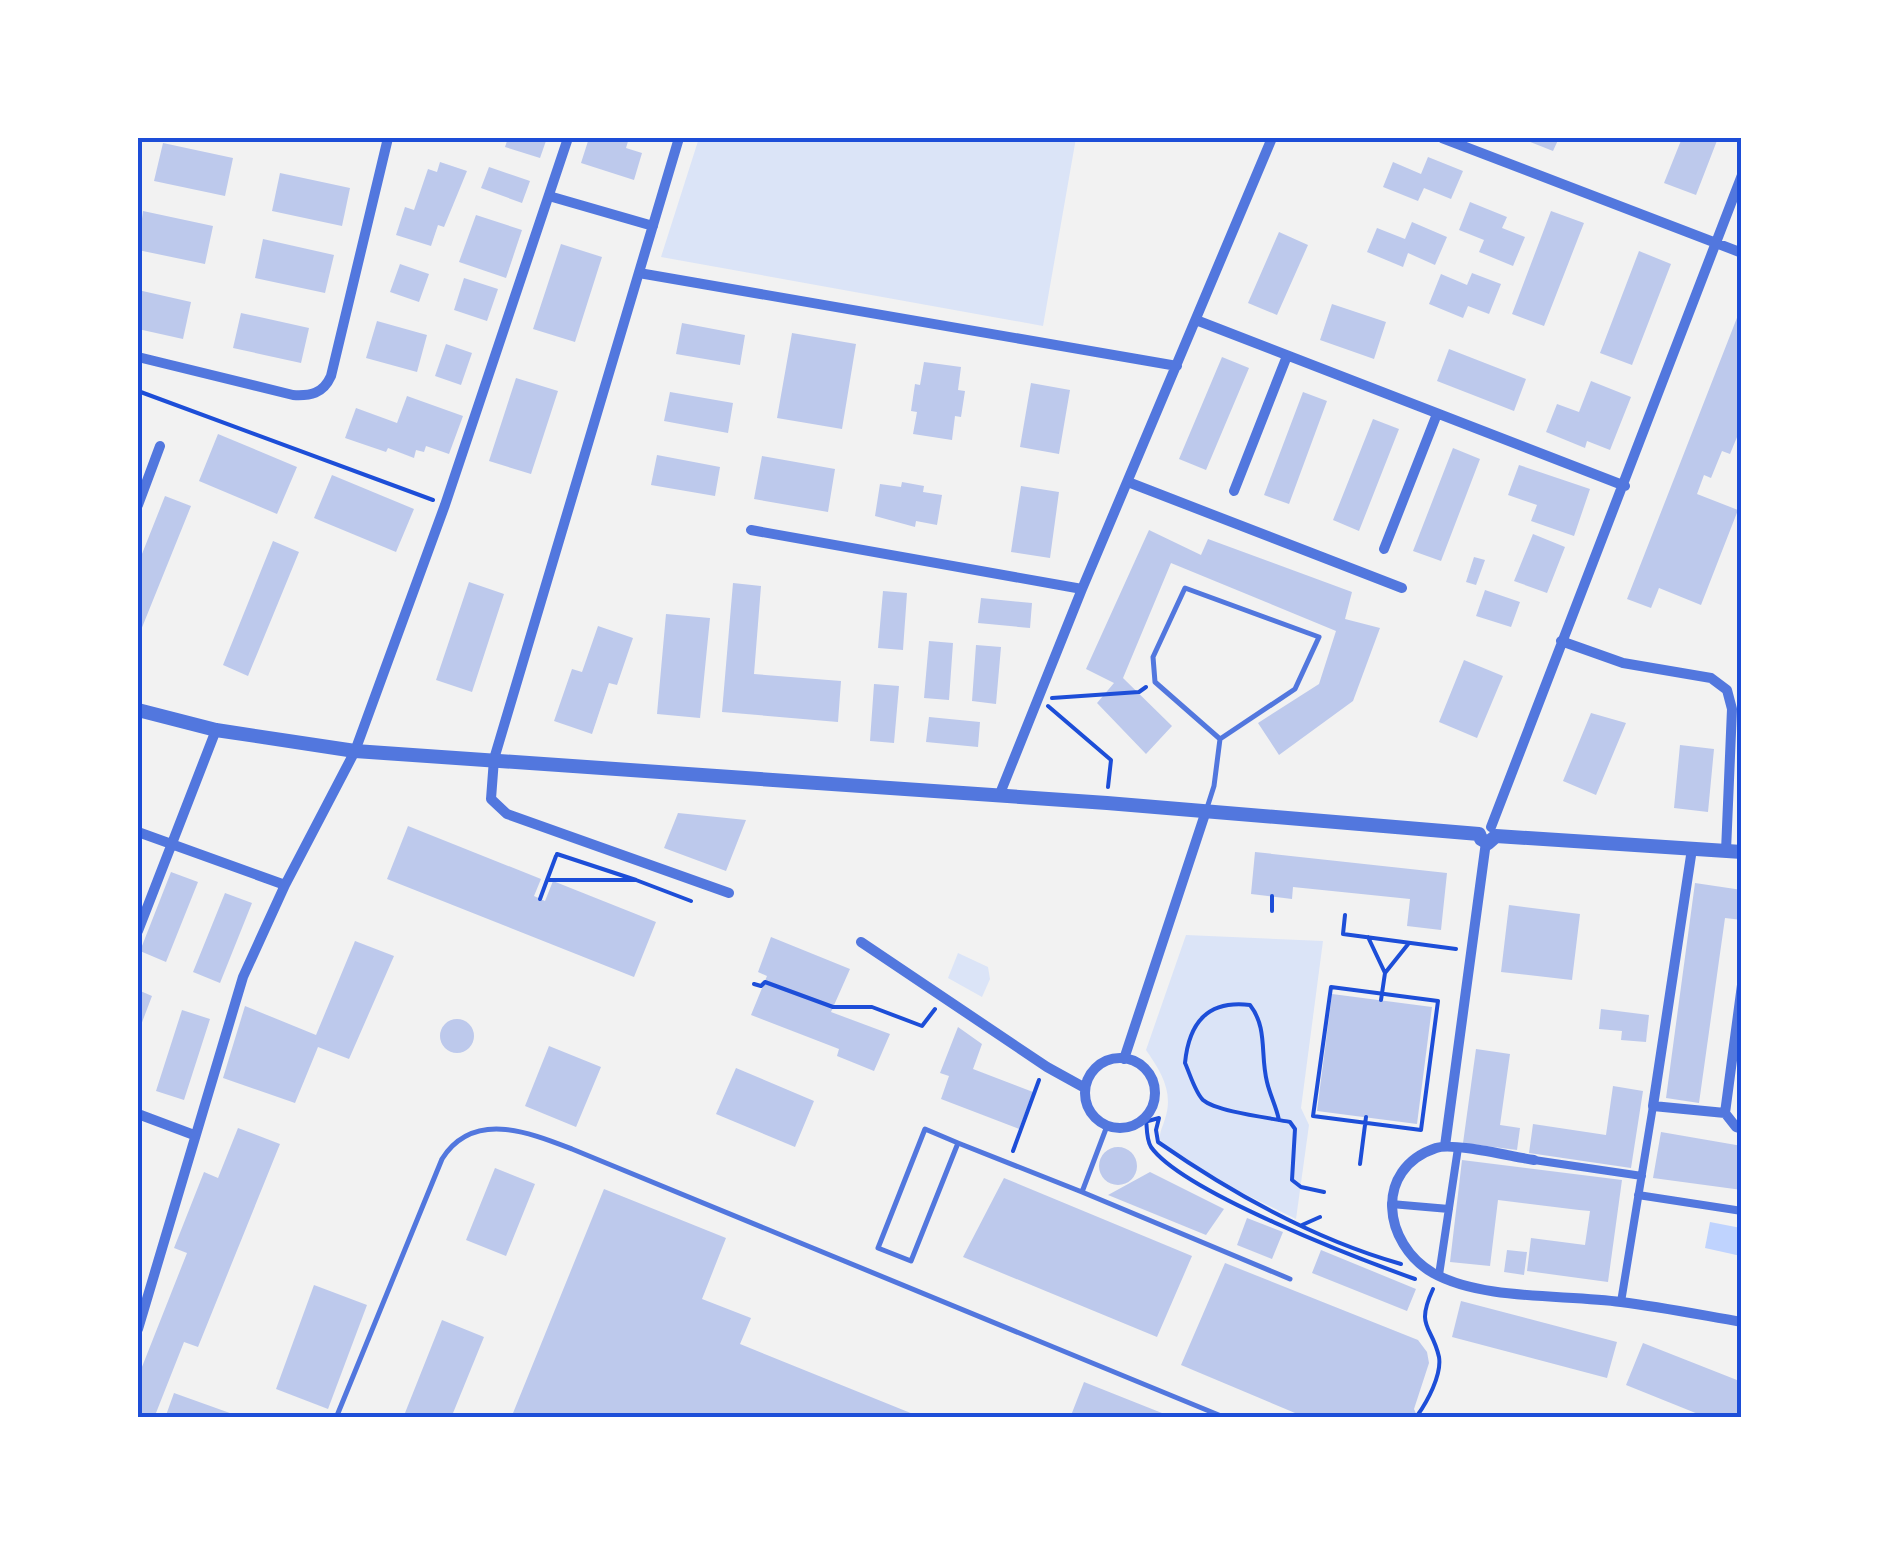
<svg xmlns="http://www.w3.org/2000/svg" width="1879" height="1555" viewBox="0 0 1879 1555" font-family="Quicksand,sans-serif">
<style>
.green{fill:#dbe4f7}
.water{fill:#bfd3fe}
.building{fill:#bdc9ec}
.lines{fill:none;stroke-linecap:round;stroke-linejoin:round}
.path{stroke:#1d4ed8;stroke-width:4}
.service{stroke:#5277de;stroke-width:5}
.pedestrian{stroke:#5277de;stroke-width:8}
.minor{stroke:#5277de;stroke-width:10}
.tertiary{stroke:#5277de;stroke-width:14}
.neatline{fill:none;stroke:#1d4ed8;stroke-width:4}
</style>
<rect width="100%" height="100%" fill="#f2f2f2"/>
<!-- green -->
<path class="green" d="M699,138h377l-33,188 -382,-69z
M1186,935l137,6 -22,167 8,17 -13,94 -72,-35 -64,-41c-1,-11 2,-14 5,-24 9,-27 -4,-47 -19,-69z
M958,953l30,14 2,12 -8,18 -34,-19z"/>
<!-- water -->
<path class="water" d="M1710,1222l31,6v28l-36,-8z"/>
<!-- building -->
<path class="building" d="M508,138h39l-7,20 -35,-11z
M589,138l11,2 1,-2h28l-3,10 16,5 -8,27 -53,-17z
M1520,138h39l-6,13z
M1682,138h36l-22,57 -32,-12z
M163,143l70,15 -8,38 -71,-15z
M1428,157l35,14 -12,28 -27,-11 -6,13 -35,-14 10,-25 28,12z
M440,162l27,9 -23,56 -6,-2 -7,21 -35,-11 9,-28 9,3 14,-41 9,3z
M489,167l41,14 -8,22 -41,-15z
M280,173l70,15 -8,38 -70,-15z
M1470,202l37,15 -5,11 23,9 -12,29 -34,-14 5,-12 -25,-10z
M143,211l70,15 -8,38 -67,-14z
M1551,211l33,12 -40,103 -32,-12z
M476,215l46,15 -16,48 -47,-16z
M1412,222l35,15 -12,28 -27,-12 -5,14 -36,-15 10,-24 28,11z
M1279,232l29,13 -31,70 -29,-12z
M263,239l71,16 -9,38 -70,-15z
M561,244l41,13 -27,85 -42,-13z
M1639,251l32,13 -39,101 -32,-12z
M400,264l29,10 -10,28 -29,-10z
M1472,273l29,11 -12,30 -21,-8 -5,12 -34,-14 12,-30 26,11z
M464,278l34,11 -11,32 -33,-11z
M138,290l53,12 -8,37 -45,-10z
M1332,304l54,18 -12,37 -54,-19z
M1742,305v120l-12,29 -8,-3 -11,27 -7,-3 -7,19 41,16 -37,95 -42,-17 -8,20 -24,-9z
M241,313l68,15 -8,35 -68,-15z
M377,321l50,14 -10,37 -51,-14z
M682,323l63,12 -5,30 -64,-11z
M792,333l64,11 -14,85 -65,-11z
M446,344l26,9 -11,32 -26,-9z
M1449,349l77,30 -12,32 -77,-30z
M1222,357l27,11 -43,102 -27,-11z
M924,362l37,5 -3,23 7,1 -4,26 -6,-1 -3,24 -39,-6 4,-22 -6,-1 4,-27 5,1z
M516,378l42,13 -27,83 -42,-13z
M1591,381l40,16 -21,53 -23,-9 -2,7 -39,-16 11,-28 22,8z
M1031,383l39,7 -11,64 -39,-7z
M670,392l63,11 -5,30 -64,-12z
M1303,392l24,9 -38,103 -25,-9z
M407,396l56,20 -14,38 -23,-8 -2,6 -8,-2 -2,8 -26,-10 -2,4 -41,-14 11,-30 41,15z
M1373,419l26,10 -40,102 -26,-11z
M218,434l79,33 -20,47 -78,-33z
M1453,448l27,11 -39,102 -28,-10z
M657,455l63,12 -5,29 -64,-11z
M762,456l73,13 -7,43 -74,-13z
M1519,465l71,24 -16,47 -43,-15 6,-16 -29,-10z
M332,475l82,34 -18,43 -82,-34z
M902,482l22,4 -1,6 19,3 -5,30 -21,-4 -1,6 -40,-11 5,-32 21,3z
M1021,486l38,6 -9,66 -39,-6z
M165,496l26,10 -50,124 -3,-1v-65z
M1149,530l52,25 7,-16 144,53 -7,27 35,9 -27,73 -74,54 -21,-32 61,-39 17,-53 -165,-68 -48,115 49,48 -26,28 -49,-51 17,-20 -28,-14z
M1533,534l32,13 -18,46 -33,-12z
M273,541l26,11 -51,124 -25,-11z
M1474,557l11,3 -9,25 -10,-3z
M469,582l35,12 -32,98 -36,-12z
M733,583l28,3 -7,88 87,7 -3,41 -116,-10z
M1485,590l35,12 -9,25 -35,-11z
M883,591l24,2 -4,57 -25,-2z
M981,598l51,5 -2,25 -52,-5z
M666,614l44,4 -10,100 -43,-4z
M598,626l35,12 -16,47 -8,-2 -17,51 -38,-13 18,-52 10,3z
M929,641l24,2 -4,57 -25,-2z
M976,645l25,2 -5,57 -24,-3z
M1464,660l39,16 -26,62 -38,-16z
M874,684l25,2 -5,57 -24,-2z
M1591,713l35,10 -30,72 -33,-14z
M929,717l51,5 -2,25 -52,-5z
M1680,745l34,4 -6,63 -34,-4z
M678,813l68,7 -20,51 -62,-23z
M408,826l133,53 -7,17 11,5 8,-20 103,41 -22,55 -247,-98z
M1255,852l192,21 -6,57 -34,-4 3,-27 -117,-12 -1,12 -41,-5z
M171,872l27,10 -32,80 -26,-11z
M1695,883l47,7v30l-17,-2 -26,185 -33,-5z
M225,893l27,10 -32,80 -27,-11z
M1509,905l71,9 -8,66 -71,-8z
M771,937l79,32 -19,43 59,22 -16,37 -37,-15 2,-7 -88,-34 16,-39 -9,-4z
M355,941l39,15 -45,103 -31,-12 -23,56 -72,-25 22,-72 71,29z
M138,990l14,6 -14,37z
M1332,994l100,13 -15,117 -100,-13z
M1601,1009l48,6 -3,27 -25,-2 1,-9 -23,-2z
M182,1010l28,9 -26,81 -28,-9z
M440 1036a17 17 0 1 1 34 0a17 17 0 1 1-34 0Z
M958,1027l24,17 -9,25 60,23 -14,37 -78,-30 8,-23 -9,-3z
M549,1046l52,21 -25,60 -51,-21z
M1476,1049l34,5 -10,71 20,3 -3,22 -54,-7z
M736,1068l78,33 -19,46 -79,-33z
M1613,1086l30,5 -12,77 -102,-15 4,-29 73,11z
M238,1128l42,16 -82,203 -14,-5 -30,76h-16v-41l49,-124 -13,-5 30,-76 14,6z
M1661,1132l81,14v44l-89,-12z
M1099 1166a19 19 0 1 1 38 0a19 19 0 1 1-38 0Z
M1462,1160l160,20 -14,102 -81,-11 4,-33 54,7 5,-34 -11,-1 -81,-10 -8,66 -40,-4z
M495,1168l40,16 -29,72 -40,-16z
M1150,1172l74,37 -18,26 -98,-40z
M1004,1178l188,78 -35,81 -194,-80z
M604,1189l122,49 -24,61 49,19 -11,26 183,74h-412z
M1247,1218l36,14 -11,27 -35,-14z
M1321,1250l95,39 -9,22 -95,-38z
M1507,1250l20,2 -3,23 -20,-3z
M1225,1263l193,77 9,12 2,11 -15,46 4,9h-111l-126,-53z
M314,1285l53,20 -39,104 -52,-20z
M1461,1301l156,41 -10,36 -155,-41z
M442,1320l42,17 -33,81h-48z
M1643,1343l99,39v36h-34l-82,-33z
M1084,1382l88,35v1h-102z
M174,1393l67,24 -1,1h-75z"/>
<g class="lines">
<!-- path -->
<path class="path" d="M138,391l295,109
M1052,698l87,-6 7,-5
M1048,706l63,54 -3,27
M547,880l9,-24
M636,880l55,21
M1272,896v15
M540,899l7,-19h89l-79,-26
M1345,915l-2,19 113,15
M1368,937l17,36
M754,984l7,2 4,-4 68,25h39l50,19 13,-17
M1331,987l107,14 -17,129 -108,-14z
M1381,1000l4,-27 24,-30
M1146,1117c1,10 0,22 5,30 32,45 208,112 264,132
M1279,1120c-3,-14 -9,-25 -12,-38 -7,-27 1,-54 -17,-77 -42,-5 -61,17 -65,58 5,11 10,29 18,37 14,12 68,18 87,22l5,7 -3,51 9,7 23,5
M1137,1124l22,-6 -3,12 2,12c72,50 158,98 243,122
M1013,1151l26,-71
M1360,1164l6,-47
M1302,1225l18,-8
M1417,1416c10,-14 25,-41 22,-59 -7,-32 -24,-29 -6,-68"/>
<!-- service -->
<path class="service" d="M1206,811l8,-25 6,-47 75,-50 24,-52 -134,-49 -32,69 2,25 65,57
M958,1143l-33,-14 -47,119 33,13 47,-118 124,49 25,-66
M1082,1192l208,87
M336,1418l106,-259c31,-49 86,-27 130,-10l654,269"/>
<!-- pedestrian -->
<path class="pedestrian" d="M1534,1160l108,16
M1638,1195l104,16
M1391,1204l58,5
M1439,1275l19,-127
M1621,1302l32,-196"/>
<!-- minor -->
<path class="minor" d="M679,138l-185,621 -3,40 16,15 222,79
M1442,138l300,115
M549,196l104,30
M639,273l538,93
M1196,320l429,166
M138,357l155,38c17,1 30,-1 38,-19l57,-238
M1128,482l274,106
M1234,491l53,-135
M138,505l22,-59
M751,530l331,59
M1384,549l53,-135
M1561,641l62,22 88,15 16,12 5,19 -6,142
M999,796l83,-207 190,-451
M1491,827l251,-652
M138,832l147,53
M1692,849l-39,257 72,7
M138,931l78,-201
M861,942l186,125 38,21
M1742,985l-17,128 11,14 6,2
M1085 1093a35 35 0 1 1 70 0a35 35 0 1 1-70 0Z
M1124,1059l81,-245
M138,1114l56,21
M1445,1146l41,-304
M1534,1160c-21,-3 -81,-18 -98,-12 -63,21 -53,96 -3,125 50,28 132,21 188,29 40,5 80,13 121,20
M138,1329l105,-352 42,-92 70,-134 90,-246 123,-367"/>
<!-- tertiary -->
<path class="tertiary" d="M138,710l78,20 139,21 752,52 372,31
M1479,834l2,5 7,4 8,-7 246,16"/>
</g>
<!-- border -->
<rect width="1879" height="1555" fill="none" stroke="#ffffff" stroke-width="280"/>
<rect x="140" y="140" width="1599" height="1275" class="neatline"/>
</svg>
